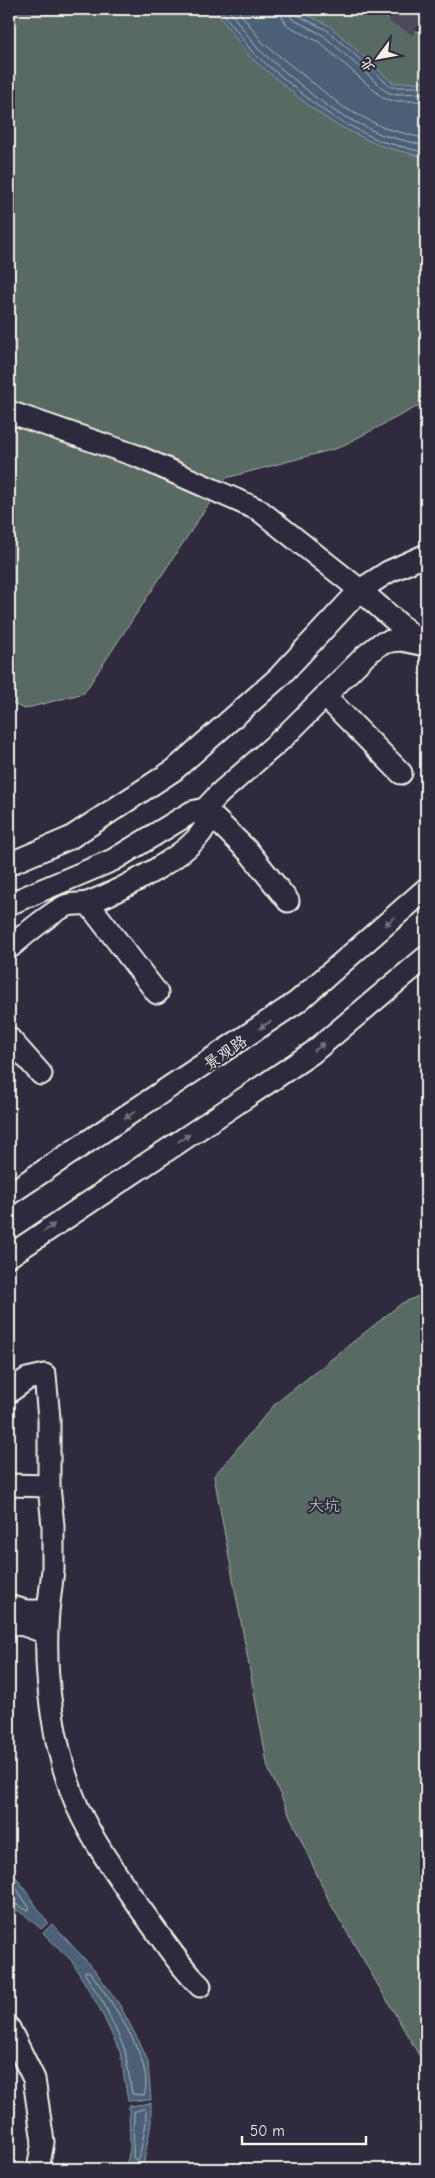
<svg xmlns="http://www.w3.org/2000/svg" width="435" height="2178" viewBox="0 0 435 2178" font-family="'Comic Neue','LXGW WenKai TC',sans-serif">
<style>
.green{fill:#586a63;stroke:#a6aea6}
.water{fill:#4b6176;stroke:#8f9ba4}
.lines{fill:none;stroke-linecap:round;stroke-linejoin:round}
.shore{stroke:#b0b7ba;stroke-width:1}
.highway-tunnel{stroke:#4d4857;stroke-width:28;stroke-dasharray:28 14;stroke-linecap:butt}
.minor-casing{stroke:#f4f1e8;stroke-width:25}
.minor{stroke:#2f2a3d;stroke-width:21}
.oneway{fill:#747079}
.labels{text-anchor:middle;stroke-width:4;stroke-linejoin:round;paint-order:stroke}
.street-label{font-size:16px;fill:#f4f1e8;stroke:#2f2a3d}
.park-label{font-size:16px;fill:#aeb4ac;stroke:#2f2a3d}
</style>
<rect width="100%" height="100%" fill="#2f2a3d"/>
<filter id="ink" filterUnits="userSpaceOnUse"><feTurbulence type="fractalNoise" baseFrequency=".02" numOctaves="2"/><feDisplacementMap in="SourceGraphic" scale="10" xChannelSelector="R" yChannelSelector="G"/><feConvolveMatrix kernelMatrix="1 2 1 2 8 2 1 2 1" color-interpolation-filters="sRGB"/></filter>
<g filter="url(#ink)">
<!-- green -->
<path class="green" d="M9,9h356l61,26v367l-88,46 -112,30 -142,215 -60,16 -15,-7z
M426,1293v774l-96,-164 -62,-135 -54,-292 61,-72 127,-101z"/>
<!-- water -->
<path class="water" d="M214,9h81l35,17 63,57 33,-1v76l-48,-13 -45,-22 -24,-17 -59,-49z
M9,1867l39,56 -7,6 -15,-13 -17,-11z
M52,1924l42,45 25,35 22,41 7,17 3,38 -23,1 -8,-49 -21,-45 -28,-47 -28,-27z
M151,2103v20l-8,44 -16,-4 3,-15 -1,-42z"/>
<g class="lines">
<!-- shore -->
<path class="shore" d="M220,9l33,44 59,49 24,17 44,22 46,12
M228,9l30,40 57,48 24,17 43,21 44,11
M237,9l26,34 80,64 41,21 42,11
M280,9l2,8 5,8 32,17 64,56 10,3h33
M288,9l4,10 31,16 64,57 6,2 33,-1
M294,9l3,6 30,15 64,57h35
M9,1877l21,32 -3,1 -18,-9
M86,1971l4,1c19,26 66,91 54,123l-12,-1 -7,-44 -21,-46 -19,-30z
M144,2109l2,2v12l-7,36 -3,1 -3,-2 1,-46z"/>
<!-- highway-tunnel -->
<path class="highway-tunnel" d="M395,9l31,17"/>
<defs>
<path id="minor" d="M9,412l128,44 122,54 101,80 62,54
M325,696l76,77
M205,809l44,43 39,49
M9,864l61,-26 104,-68 105,-93 81,-87 28,-18 38,-17
M88,903l69,90
M9,904l104,-44 79,-48 13,-3 15,-16 64,-56 81,-81 15,-12 11,-3 10,-1 25,5
M9,948c13,-11 44,-38 59,-43 7,-2 15,0 22,-3 29,-11 106,-49 116,-78 2,-5 0,-10 -1,-15
M9,1038l32,36
M9,1194l288,-192 129,-113
M9,1256l303,-203 114,-96
M9,1392l18,-13 18,-4 4,44v67l4,40v44l-5,41h-22l-17,-5
M9,1485l40,1
M48,1611c-5,62 5,140 30,197 15,34 43,73 64,103 19,26 35,52 58,75
M9,1623l15,2 23,8
M9,2028l25,51 9,63 -5,27"/>
</defs>
<!-- minor casing -->
<use href="#minor" class="minor-casing"/>
<!-- minor -->
<use href="#minor" class="minor"/>
</g>
<!-- one-way arrows -->
<defs><path id="oneway-solid" d="M-6-.8H1V-3.2L6.5 0L1 3.2V.8H-6Z" transform="scale(1.25)"/></defs>
<g class="oneway">
<use href="#oneway-solid" transform="translate(390 921) rotate(139)"/>
<use href="#oneway-solid" transform="translate(265 1025) rotate(146)"/>
<use href="#oneway-solid" transform="translate(319 1047) rotate(-40)"/>
<use href="#oneway-solid" transform="translate(130 1115) rotate(147)"/>
<use href="#oneway-solid" transform="translate(184 1138) rotate(-33)"/>
<use href="#oneway-solid" transform="translate(49 1228) rotate(-35)"/>
</g>
</g>
<g class="labels">
<!-- street labels -->
<g class="street-label">
<text transform="translate(225 1052) rotate(-34)" y="6">景观路</text>
</g>
<!-- park labels -->
<g class="park-label">
<text x="324" y="1511">大坑</text>
</g>
</g>
<!-- margin -->
<rect width="435" height="2178" fill="none" stroke="#2f2a3d" stroke-width="30"/>
<rect x="15" y="15" width="405" height="2148" fill="none" stroke="#f4f1e8" stroke-width="2" filter="url(#ink)"/>
<!-- north arrow -->
<g transform="translate(378 58) rotate(238)" stroke="#2f2a3d" stroke-width="4" paint-order="stroke">
<path d="M0-4L9 19L0 12L-9 19Z" fill="#f4f1e8"/>
<text y="-8" font-size="14" font-weight="bold" text-anchor="middle" fill="#f4f1e8">北</text>
</g>
<!-- scale -->
<path d="M242 2136v8h124v-8" fill="none" stroke="#f4f1e8" stroke-width="2.5"/>
<text x="250" y="2136" font-size="15" fill="#f4f1e8" stroke="#2f2a3d" stroke-width="4" paint-order="stroke">50 m</text>
</svg>
